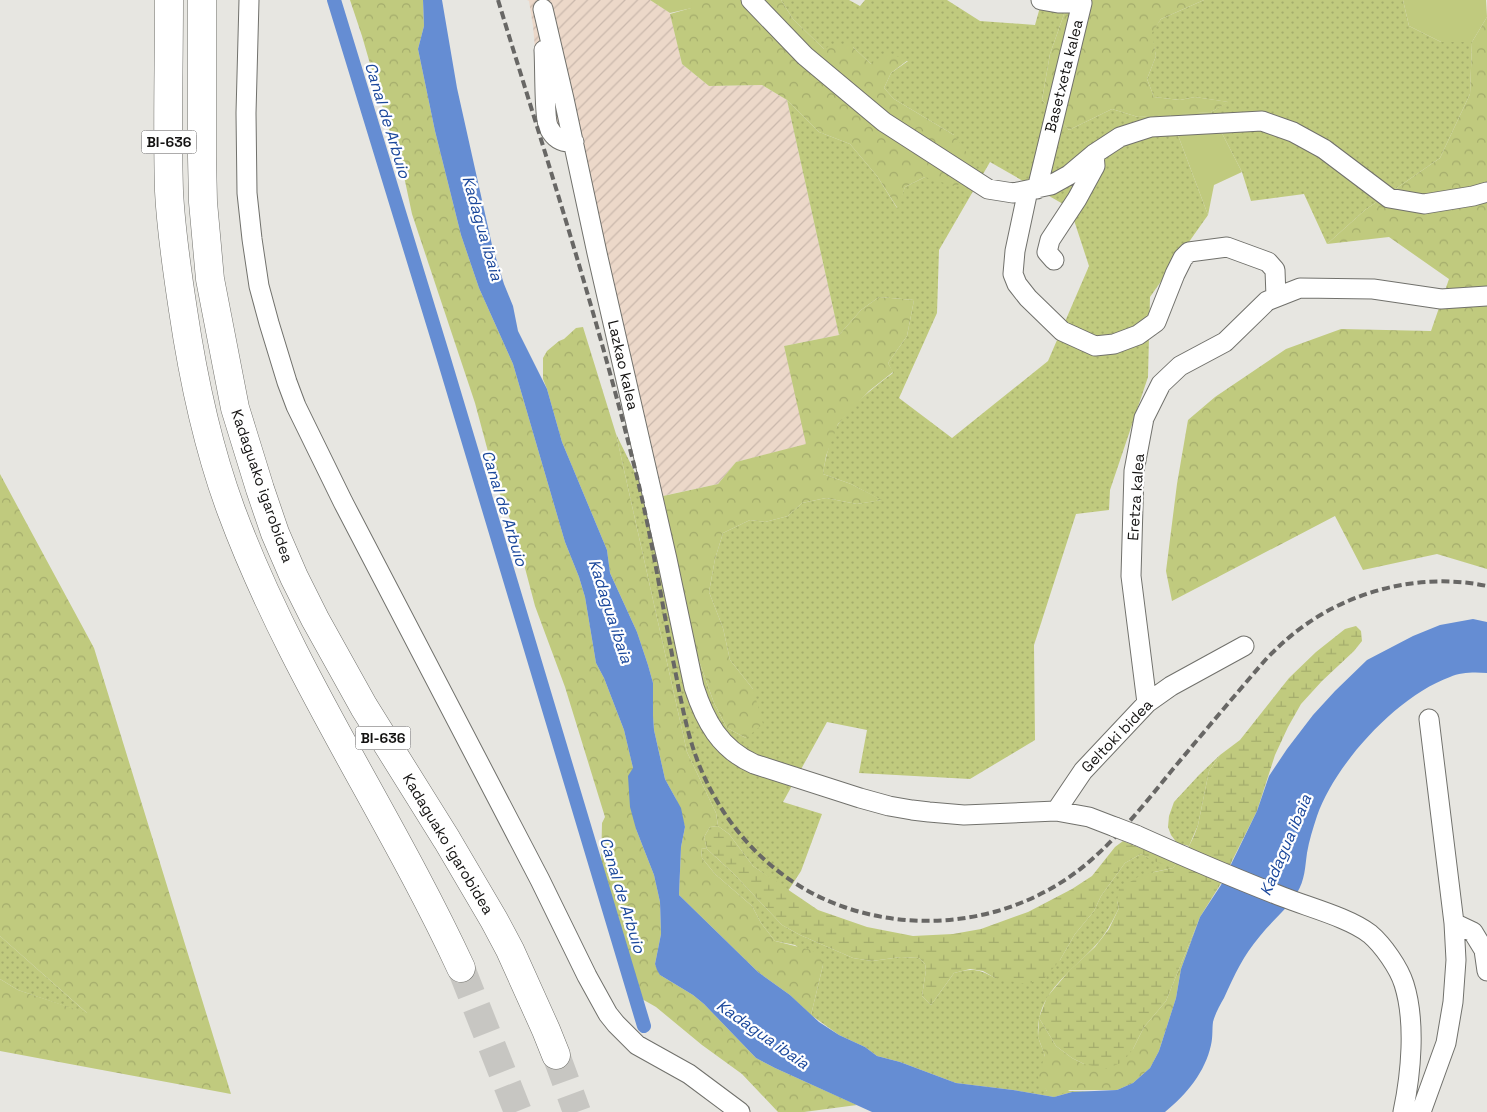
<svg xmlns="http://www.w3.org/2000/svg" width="1487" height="1112" viewBox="0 0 1487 1112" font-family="'Space Grotesk',sans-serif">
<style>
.industrial{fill:url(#industrial-furrows)}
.grass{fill:url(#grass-dots);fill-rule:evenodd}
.forest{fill:url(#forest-crowns)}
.wetland{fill:url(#wetland-marsh)}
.garden{fill:#c0ca7e}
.water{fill:#658dd3}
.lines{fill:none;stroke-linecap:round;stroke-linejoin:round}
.canal{stroke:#658dd3;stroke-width:14}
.highway-tunnel{stroke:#c7c6c2;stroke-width:28;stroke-dasharray:28 14;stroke-linecap:butt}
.minor-casing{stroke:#71716c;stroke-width:21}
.highway-casing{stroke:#71716c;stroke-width:29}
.minor{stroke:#fff;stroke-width:19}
.highway{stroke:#fff;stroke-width:28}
.rail{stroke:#686765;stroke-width:4;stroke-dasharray:8 4;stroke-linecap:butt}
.minor-bridge-casing{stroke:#71716c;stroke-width:21;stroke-linecap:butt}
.minor-bridge{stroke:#fff;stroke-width:19}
.labels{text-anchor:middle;stroke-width:4.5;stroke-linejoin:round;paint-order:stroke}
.shield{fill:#fff;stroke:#5a5958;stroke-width:1}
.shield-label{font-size:14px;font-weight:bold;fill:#131211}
.street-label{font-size:15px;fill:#131211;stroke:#fff}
.water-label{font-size:16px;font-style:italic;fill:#1a479b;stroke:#fff}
</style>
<defs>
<pattern id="industrial-furrows" width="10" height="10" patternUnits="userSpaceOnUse" patternTransform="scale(1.25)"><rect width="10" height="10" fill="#ecd8c9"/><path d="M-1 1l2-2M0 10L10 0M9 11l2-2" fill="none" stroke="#cab8ac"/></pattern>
<pattern id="grass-dots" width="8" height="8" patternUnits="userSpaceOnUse" patternTransform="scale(1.25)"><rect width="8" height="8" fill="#c0ca7e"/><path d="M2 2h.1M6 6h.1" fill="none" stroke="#a4ac6c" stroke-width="1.8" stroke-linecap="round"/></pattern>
<pattern id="forest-crowns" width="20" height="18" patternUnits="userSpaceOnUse" patternTransform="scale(1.25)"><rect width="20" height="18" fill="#c0ca7e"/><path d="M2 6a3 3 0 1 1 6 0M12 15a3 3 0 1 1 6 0" fill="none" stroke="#a4ac6c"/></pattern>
<pattern id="wetland-marsh" width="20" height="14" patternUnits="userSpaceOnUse" patternTransform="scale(1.25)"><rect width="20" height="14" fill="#c0ca7e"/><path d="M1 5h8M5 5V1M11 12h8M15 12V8" fill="none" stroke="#a4ac6c"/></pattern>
</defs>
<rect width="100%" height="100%" fill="#e7e6e1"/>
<!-- industrial -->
<path class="industrial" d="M527,0h123l20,13 12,51 27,22 53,-1 25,15 52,235 -55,11 23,98 -71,18 -18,22 -70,15 -82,-354 -14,-5 -16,-81 -3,-33 -4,-25z"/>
<!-- grass -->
<path class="grass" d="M781,0h68l11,6 5,-6h82l33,21 55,4 7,-25h27l-19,54 -8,46 27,30 43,-21 26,8 32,-3 38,101 -58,82 -2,80 -38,113 -1,20 -33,4 -42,131 1,95 -65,39 -111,-6 8,-43 -40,-8 -44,80 39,12 -21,57 -13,20 -35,-25 -24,-32 -11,-8 -2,-13 -29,-61 -71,-318 32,65 15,-3 34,159 17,48 13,25 19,10 7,-49 -23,-29 -7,-32 -14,-36 6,-33 8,-26 27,-13 15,2 23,-6 14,-13 24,-5 31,6 24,-4 -30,-16 -28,-10c2,-14 8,-40 16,-51 15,-20 35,-36 54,-50l-5,-10 19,-27 7,-36 -35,-3 -18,13 -22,25 -52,-235 32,32 31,12 27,32 20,32 8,-21 20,-10 29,-42 -60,-36 -10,-11 7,-15 17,-12 -37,3 -18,-17 -29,2 -31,-30zM990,162l80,46 19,58 -41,95 -96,77 -53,-40 38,-85 2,-63z
M1204,0h199l6,26 32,16h31l-2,52 -30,64 -75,52 -38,34 -23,-50 -53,7 -9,-29 -31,-60 17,-10 -33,-5 -15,3 -26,-3 -7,-18 9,-23 -5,-23 10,-14z
M1220,755l-11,16 -11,54 -9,21 -12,-3 -6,-8 -3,-8 1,-11 5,-14 25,-27z
M701,848l6,1 27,25 48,51 18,10 53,23 19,3 29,-4 18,1 6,6 1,6 -4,26 9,9 23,-32c18,-5 25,-4 41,5l65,-18 15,-26 19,-23 7,-15 24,-33 16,-9 8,4 28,5 -4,5 -19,4 -37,29 2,7c-7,14 -14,28 -25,39 -25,27 -58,47 -56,88 1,8 6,15 7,22 1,11 -4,25 2,34h54l-29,1 -18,5 -41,-7 -57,-7 -56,-21 -23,-6 -12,-9 -26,-12 -28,-20 12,-50 -28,-20 -20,-4 -14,-18 -9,-17 -37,-32 -13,-16z
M0,936l88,78 -70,-24 -18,-11z"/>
<!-- forest -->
<path class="forest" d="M350,0h73l1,26 -6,23 17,82 26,104 18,53 34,76 52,178 14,35 6,20 11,66 8,15 20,52 6,25 3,13 3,61 18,46 6,27 1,32 -6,30 5,11 33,20 11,9 52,54 19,10 82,37 -53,7h-26l-36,-38 -40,-29 -46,-38 -14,-8 -41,-132 1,-44 3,-6 -40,-130 -30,-81 -19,-72 -18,-45 -23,-86 -63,-189 -7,-33 -8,-24 -35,-121z
M691,0h90l12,19 31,30 12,-6 17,4 18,17 16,-11 21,7 -17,13 -7,15 10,11 60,36 18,25 -15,27 -32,-10 -20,10 -7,22 -21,-33 -27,-32 -31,-12 -32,-32 -25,-15 -53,1 -27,-22 -12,-50 21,-6z
M1069,0h135l-43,19 -9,14 4,23 -9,23 7,18 26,3 15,-3 34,5 -18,10 -73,5 -26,-8 -43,21 -27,-30 8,-46z
M1487,17v552l-50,-15 -74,16 -28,-54 -163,85 -6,-30 11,-87 11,-64 27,-23 71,-48 55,-20 90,2 18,-52 -60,-42 -62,7 38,-34 75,-52 30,-64 2,-52z
M879,297l35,3 -7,36 -19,27 5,9 -24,19 -31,33 -12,32 -3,18 28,10 31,16 -25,4 -31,-6 -24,5 -14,13 -23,6 -15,-2 -27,13 -8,26 -6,33 14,36 7,32 23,29 10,35 -17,14 -19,-10 -13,-25 -17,-48 -34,-159 55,-12 18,-22 70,-18 -22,-98 55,-11 22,-25z
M583,327l33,107 71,318 29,61 2,13 -8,1 -6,10 3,12 -6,-1 1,10 13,16 37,32 9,17 14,18 36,9 9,6 3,9 -12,50 -21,-20 -32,-23 -79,-77 2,-48 4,-20 -9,-28 -11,-20 -11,-49 -1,-13v-34l-5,-18 -11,-33 -27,-59 -3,-23 -45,-108 -15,-53 -4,-10v-21l4,-7 12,-10 5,-2 12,-11z
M0,474l94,174 137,446 -231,-43v-72l18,11 69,23 -87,-77z
M1200,917l-19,52 -5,29 -17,53 -9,17 -17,15 -16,7h-47l-16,7 -7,-6 -8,-10 -1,-6 7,-19 -7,-19 1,-19 17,28 16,12 12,6 49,-15 11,-22 22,-26z"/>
<!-- wetland -->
<path class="wetland" d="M1356,626l5,5 1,10 -8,10 -32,30 -21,23 -13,23 -13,28 -18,56 -37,74 -20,32 -34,84 -22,26 -11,22 -10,13 -17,7 -22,-5 -12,-6 -16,-12 -17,-28 8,-21 23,-27 25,-23 14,-18 10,-21 -2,-7 2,-12 22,-14 32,-7 3,-4c-14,3 -23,-4 -35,-10l-16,9 -24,33 -7,15 -19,23 -15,26 -15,18 -19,6 -31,-6 -12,-7 -13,-2 -16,4 -23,32 -9,-9 4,-26 -1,-6 -6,-6 -18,-1 -29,4 -19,-3 -53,-23 -18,-10 -48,-51 -15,-14 -12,-11 -3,-12 6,-10 8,-1 11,8 24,32 65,44 49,17 46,9 40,-2 28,-5 47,-17 44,-23 20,-13 23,-29 8,-6 54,22 12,-17 5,-10 4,-11 11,-54 11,-16 20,-15 49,-62 27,-26 29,-23z"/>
<!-- garden -->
<path class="garden" d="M650,0h41l1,8 -22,5z
M1403,0h83l1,17 -15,25h-31l-32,-16z
M1211,112l31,60 -28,13 -6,30 -38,-101z"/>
<!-- water -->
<path class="water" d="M423,0h19l15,88 35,157 12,39 9,22 5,25 29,58 15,53 45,108 3,23 27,59 11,33 5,18v33l1,14 11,49 16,29 4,19 -4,20 -2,48 79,77 32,23 29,27 20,13 26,12 12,9 23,6 56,21 57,7 41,7 18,-5 45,-2 16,-7 17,-15 9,-17 17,-53 5,-29 19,-52 21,-32 36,-74 12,-35 18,-27 26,-34 22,-24 32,-31 46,-24 27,-11 33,-6 14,3v51c-12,-1 -26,-1 -37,4 -53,19 -115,87 -133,139 -4,12 -8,25 -10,37 -2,14 -2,27 -10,40 -10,16 -25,28 -37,43 -17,20 -25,38 -36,62 -4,7 -9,16 -11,24 -1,7 0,15 -2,23 -6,27 -24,49 -46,67h-293l-97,-44 -19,-10 -52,-54 -11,-9 -33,-20 -3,-5 -2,-6 6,-30 -1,-32 -6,-27 -18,-46 -6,-22 -2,-31 5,-8 -9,-38 -20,-52 -8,-15 -11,-66 -6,-20 -14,-35 -52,-178 -34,-76 -18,-53 -26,-104 -17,-82 6,-23z"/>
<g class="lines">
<!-- canal -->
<path class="canal" d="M334,0l109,356 201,670"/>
<!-- highway-tunnel -->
<path class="highway-tunnel" d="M461,968l57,144
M556,1055l21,57"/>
<defs>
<path id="minor" d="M249,0l-3,113 1,80 5,46 7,47 10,37 18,59 9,24 47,96 197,378 47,96 21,38 8,10 21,21 52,29 51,38
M751,0l54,56 79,66 104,67 25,4 38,-8 18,-10 25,-21 26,-17 31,-10 111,-6 31,11 31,17 65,49 35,6 49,-8 14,-4
M543,9l21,90 33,154 70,306 27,128c11,34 26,62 60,77l106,34 29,8 23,4 17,2 35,3 92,-4 33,6 26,10
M544,50c1,13 0,70 5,78 5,10 13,15 25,14
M1037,189l45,-186h-24l-17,-3
M1028,190l-13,61 -2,23 4,10 11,14 34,33 33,15 19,-2 24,-9 18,-13 19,-48 8,-16 6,-6 38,-5 41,15 7,8 1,27
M1054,260l-7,-8 3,-12 27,-41 18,-33 -1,-12
M1147,703l-16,-127 3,-105 10,-53 17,-34 19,-18 45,-24 42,-41 33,-13 73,1 68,10 46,-3
M1429,719l25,204 19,9 11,18 3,21
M1056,811l27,-40 64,-68 24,-17 73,-40
M1136,835c49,22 98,43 147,62 25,10 67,21 87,37 13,11 29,34 34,50 12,38 7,90 -1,128
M1421,1112l25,-69 7,-41 3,-42 -2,-37"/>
<path id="highway" d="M169,0c0,64 -2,128 0,191 2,40 8,80 14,119 10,68 24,135 48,200 60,162 158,303 230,458
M202,0v157l1,45 7,77 25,129 25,81 15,44 19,44 21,42 49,88 83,133 47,80 16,30 36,80 10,25"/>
</defs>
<!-- minor casing -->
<use href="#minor" class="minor-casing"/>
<!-- highway casing -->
<use href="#highway" class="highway-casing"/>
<!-- minor -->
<use href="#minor" class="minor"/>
<!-- highway -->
<use href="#highway" class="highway"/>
<!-- rail -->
<path class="rail" d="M498,0c48,157 99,314 138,473 16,65 26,131 39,197 7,35 13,71 28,104 27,61 77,111 141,133 84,29 179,12 246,-46 31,-27 57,-60 83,-92 31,-37 62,-74 94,-111 13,-13 26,-25 41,-35 51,-35 118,-50 179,-37"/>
<defs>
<path id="minor-bridge" d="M1115,827l21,8"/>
</defs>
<!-- minor-bridge casing -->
<use href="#minor-bridge" class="minor-bridge-casing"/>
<!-- minor-bridge -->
<use href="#minor-bridge" class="minor-bridge"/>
</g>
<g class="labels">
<!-- shield labels -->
<g class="shield">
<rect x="141.5" y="130.5" width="55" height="23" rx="4"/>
<rect x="355.5" y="726.5" width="55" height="23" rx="4"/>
</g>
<g class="shield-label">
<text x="169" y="147">BI-636</text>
<text x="383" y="743">BI-636</text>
</g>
<!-- street labels -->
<g class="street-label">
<text transform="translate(1064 76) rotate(-76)" y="5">Basetxeta kalea</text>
<text transform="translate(623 365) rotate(77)" y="5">Lazkao kalea</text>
<text transform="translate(262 486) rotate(71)" y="5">Kadaguako igarobidea</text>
<text transform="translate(1136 497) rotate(-86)" y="5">Eretza kalea</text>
<text transform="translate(1117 736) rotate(-46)" y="5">Geltoki bidea</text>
<text transform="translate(448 844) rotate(59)" y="5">Kadaguako igarobidea</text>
</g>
<!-- water labels -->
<g class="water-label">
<text transform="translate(388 120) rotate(73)" y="6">Canal de Arbuio</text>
<text transform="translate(483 228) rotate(74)" y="6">Kadagua ibaia</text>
<text transform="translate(505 508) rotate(73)" y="6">Canal de Arbuio</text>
<text transform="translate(611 611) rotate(72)" y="6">Kadagua ibaia</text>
<text transform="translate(1285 845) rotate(-67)" y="6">Kadagua ibaia</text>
<text transform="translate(623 895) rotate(73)" y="6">Canal de Arbuio</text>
<text transform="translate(763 1034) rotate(35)" y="6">Kadagua ibaia</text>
</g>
</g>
</svg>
